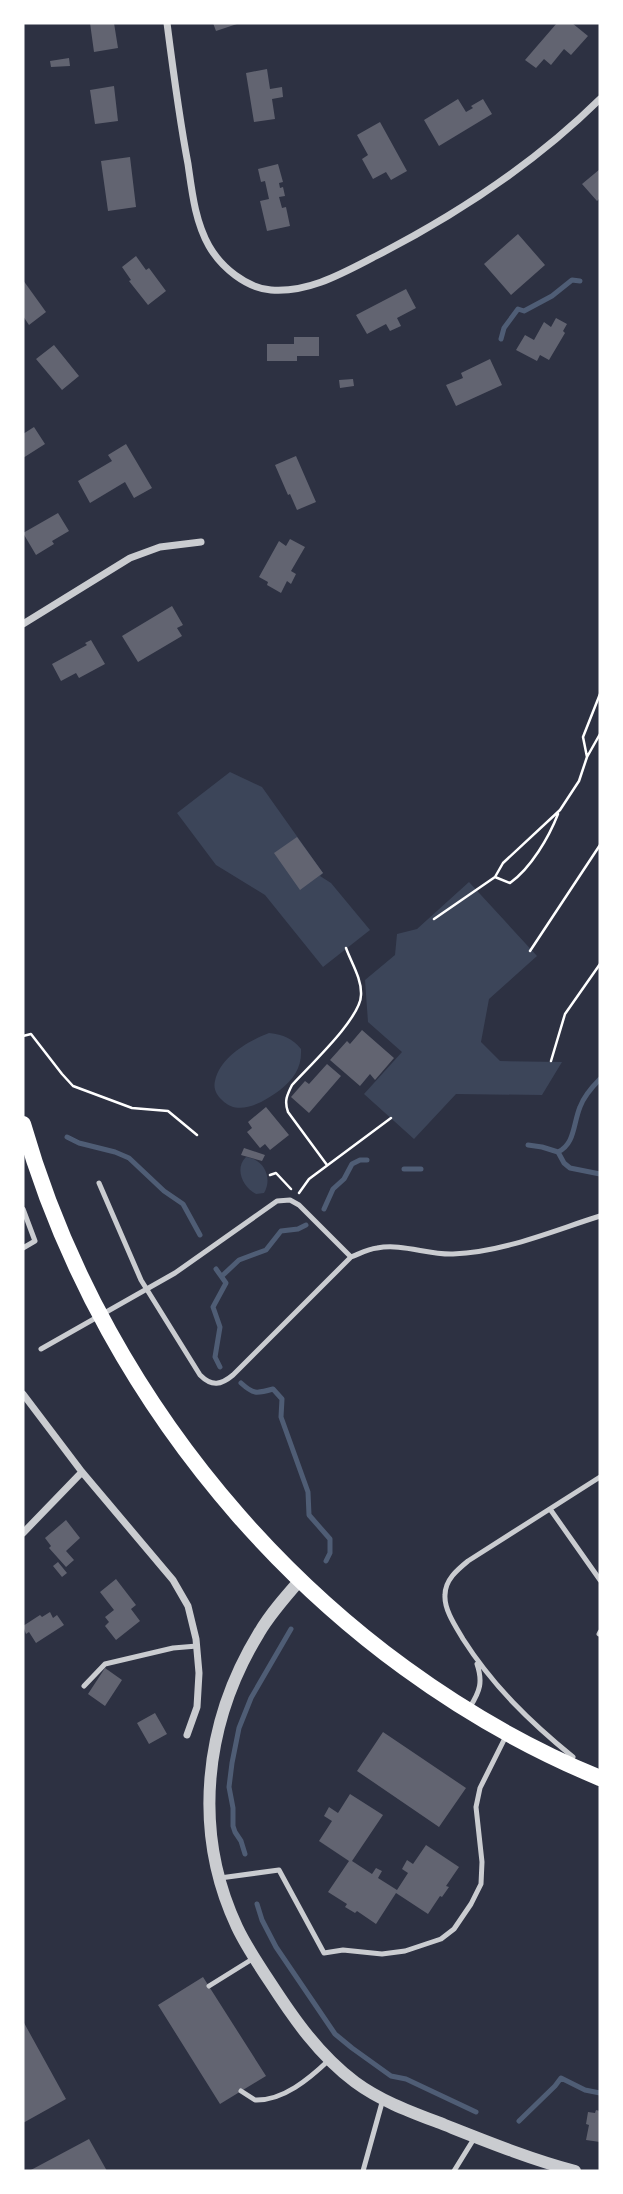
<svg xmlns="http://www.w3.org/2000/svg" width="623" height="2194" viewBox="0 0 623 2194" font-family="'Work Sans',sans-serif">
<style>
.green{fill:#3c4559}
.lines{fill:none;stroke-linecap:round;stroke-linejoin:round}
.stream{stroke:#4f5d75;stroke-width:5}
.building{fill:#626471}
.path{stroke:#fff;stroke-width:2.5}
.service{stroke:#caccd0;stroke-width:5}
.minor{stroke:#caccd0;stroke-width:7}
.tertiary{stroke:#caccd0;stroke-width:12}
.primary{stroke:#fff;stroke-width:16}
</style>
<rect width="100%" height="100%" fill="#2d3142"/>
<!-- green -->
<path class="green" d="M230,772l32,15 61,86 -3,3 11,7 39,47 -47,37 -58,-72 -49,-30 -39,-52z
M469,882l68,74 -48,43 -8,43 19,19 62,1 -20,33 -86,-1 -42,45 -50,-45 38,-42 -34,-30 -3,-42 30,-25 2,-21 20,-5z
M269,1033c15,2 23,5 32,16 1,18 -7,30 -21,41 -15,11 -41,28 -58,10 -5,-5 -9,-11 -7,-19 5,-24 33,-40 54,-48z
M246,1157c18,2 27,21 18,36l-8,1c-13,-7 -22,-25 -10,-37z"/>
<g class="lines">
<!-- stream -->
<path class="stream" d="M501,339l3,-11 14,-19 6,2 28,-15 20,-16 8,1
M67,1137l12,6 36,9 14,6 35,33 19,13 17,31
M528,1145l14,2 16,5c17,-8 15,-28 22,-45 4,-11 12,-20 20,-28
M558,1152l6,11 6,5 30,6
M404,1169h17
M324,1209l9,-20 11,-10 8,-15 8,-4h7
M216,1269l10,14 -13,24 7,20 -5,30 5,10
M222,1276l17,-16 27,-10 15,-19 17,-2 8,-4
M241,1383c12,11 15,11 32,6l9,10 -1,18 27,75 1,23 21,24v14l-4,8
M245,1854l-4,-13 -6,-9 -2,-6v-18l-4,-21 3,-24 7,-35 12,-30 40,-69
M257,1904l5,16 14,27 59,87 17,14 39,28 15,3 70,33
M519,2121l36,-35 6,-8 24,12 15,3"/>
</g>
<!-- building -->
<path class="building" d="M90,23h24l4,25 -24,4z
M213,23h27l-24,8z
M557,23h15l16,13 -17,19 -7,-6 -13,16 -7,-6 -8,9 -11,-8z
M69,58l1,8 -19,1 -1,-6z
M267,69l3,20 12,-2 1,10 -11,2 3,20 -21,3 -8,-49z
M114,86l4,35 -23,3 -5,-34z
M458,99l8,13 7,-4 -2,-2 12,-7 9,15 -53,32 -15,-26z
M380,122l27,49 -16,9 -5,-8 -13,7 -11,-20 6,-4 -11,-20z
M130,157l6,50 -28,4 -7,-50z
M278,164l5,18 -4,1 1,5 3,-1 2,9 -6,1 3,11 4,-1 4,19 -23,5 -7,-30 9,-2 -4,-18 -4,1 -3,-13z
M600,169v29l-3,3 -15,-17z
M518,234l27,31 -34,30 -27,-31z
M136,256l10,14 3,-2 17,23 -18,14 -19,-24 2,-1 -9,-13z
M23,280l23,32 -17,13 -6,-9z
M406,289l10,19 -19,10 4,8 -11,5 -4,-7 -19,10 -11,-19z
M556,318l11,6 -4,7 2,2 -16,27 -9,-5 -3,6 -21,-11 9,-15 9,5 10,-18 7,5z
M294,337h25v19h-22v5h-30v-17h27z
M54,345l25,31 -17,14 -26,-31z
M490,359l12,26 -46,21 -10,-21 17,-7 -2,-5z
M353,379l1,7 -14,2 -1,-8z
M34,427l11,17 -22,14v-24z
M126,444l26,44 -18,10 -9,-16 -35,21 -12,-22 34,-20 -4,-6z
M296,456l20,46 -19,8 -7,-16 -2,1 -13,-30z
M58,513l11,18 -17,10 2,3 -18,11 -13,-22z
M290,539l15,8 -14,24 5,3 -5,10 -4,-3 -6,12 -14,-8 1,-3 -9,-5 20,-36 7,5z
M172,606l11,19 -6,3 5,8 -44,26 -16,-26z
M91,640l14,24 -26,14 -3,-5 -15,8 -9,-17 35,-19 -2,-2z
M297,837l26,36 -23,17 -26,-37z
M362,1030l32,28 -19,22 -5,-6 -10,12 -30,-26 17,-19 3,3z
M327,1064l14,12 -32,37 -18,-16 14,-16 4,3z
M266,1107l23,28 -19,15 -5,-6 -5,4 -13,-16 5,-4 -4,-6z
M244,1148l21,7 -3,6 -21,-6z
M66,1520l14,18 -14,13 8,9 -8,7 -17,-19 2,-2 -6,-8z
M58,1562l9,11 -5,4 -9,-11z
M116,1579l20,26 -5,4 9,12 -24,19 -11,-14 4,-4 -4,-5 9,-7 -14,-18z
M50,1612l3,6 4,-3 7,10 -28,18 -7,-11 -3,2 -3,-8 17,-11 2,2z
M105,1668l17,12 -17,26 -17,-12z
M155,1713l12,21 -18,10 -12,-21z
M383,1732l83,56 -27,39 -82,-56z
M350,1794l33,21 -31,46 20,13 4,-6 6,3 -4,7 19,12 11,-17 -6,-4 5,-9 6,4 13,-19 33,22 -13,19 3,1 -7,10 -2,-1 -12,18 -32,-21 -20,31 -19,-13 -2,2 -10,-6 2,-3 -19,-12 21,-31 -30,-20 13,-20 -8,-5 5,-9 9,6z
M203,1977l63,99 -46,28 -62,-99z
M23,2021l43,78 -43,24z
M596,2110l4,1v31l-14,-2 3,-15 -3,-1 2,-12 7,1z
M89,2139l18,32h-78z"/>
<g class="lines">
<!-- path -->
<path class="path" d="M587,757l13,-23
M495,877l15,6c21,-15 39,-46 48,-69
M434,919l61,-42 8,-14 57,-53 19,-29 8,-24 -4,-20 17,-43
M530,951l70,-106
M23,1036l8,-2 31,40 11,12 59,22 36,3 29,24
M551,1061l14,-47 35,-50
M327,1165l-39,-53c-4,-11 -1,-17 4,-27 17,-19 69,-67 69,-90 1,-16 -10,-33 -15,-47
M270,1175l6,-2 15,16
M299,1193l10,-14 82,-61"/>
<!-- service -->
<path class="service" d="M99,1183l42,97 59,95c12,12 21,10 33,0l118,-118c8,-3 17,-8 26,-9 25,-5 51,7 76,6 51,-2 99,-23 147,-38
M23,1209l12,32 -12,7
M41,1349l134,-76 102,-72 13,-1 9,5 52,52
M550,1509l50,71
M599,1634l1,-2
M84,1686l21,-22 68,-16 24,-2
M470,1707c10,-16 13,-25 7,-43
M573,1757c-43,-35 -80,-71 -110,-118 -7,-12 -19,-29 -18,-44 0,-15 12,-25 23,-34l132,-84
M220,1878l59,-8 45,83 19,-3 39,4 23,-3 36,-12 13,-10 17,-25 10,-20 1,-22 -6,-55 4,-19 26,-52
M209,1986l45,-28
M241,2091l14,9c28,1 54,-21 74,-40
M363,2171l20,-72
M454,2171l21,-34"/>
<!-- minor -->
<path class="minor" d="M167,23c6,47 12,94 21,141 4,28 7,57 21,82 12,21 37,42 62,44 38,3 72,-17 105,-34 82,-42 158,-92 224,-157
M23,624l107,-66 30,-11 41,-5
M23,1394l59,78 91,108 15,26 8,33 3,34 -2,34 -10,28
M23,1533l59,-61"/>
<!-- tertiary -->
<path class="tertiary" d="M301,1579c-15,17 -31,35 -42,54 -55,90 -67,198 -22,294 9,19 21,37 33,55 24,37 49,73 85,100 27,20 59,31 90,43 43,17 85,34 130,46"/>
<!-- primary -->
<path class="primary" d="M23,1124c82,287 301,540 577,654"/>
</g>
<!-- border -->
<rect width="623" height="2194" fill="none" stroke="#ffffff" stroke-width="49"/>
</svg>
